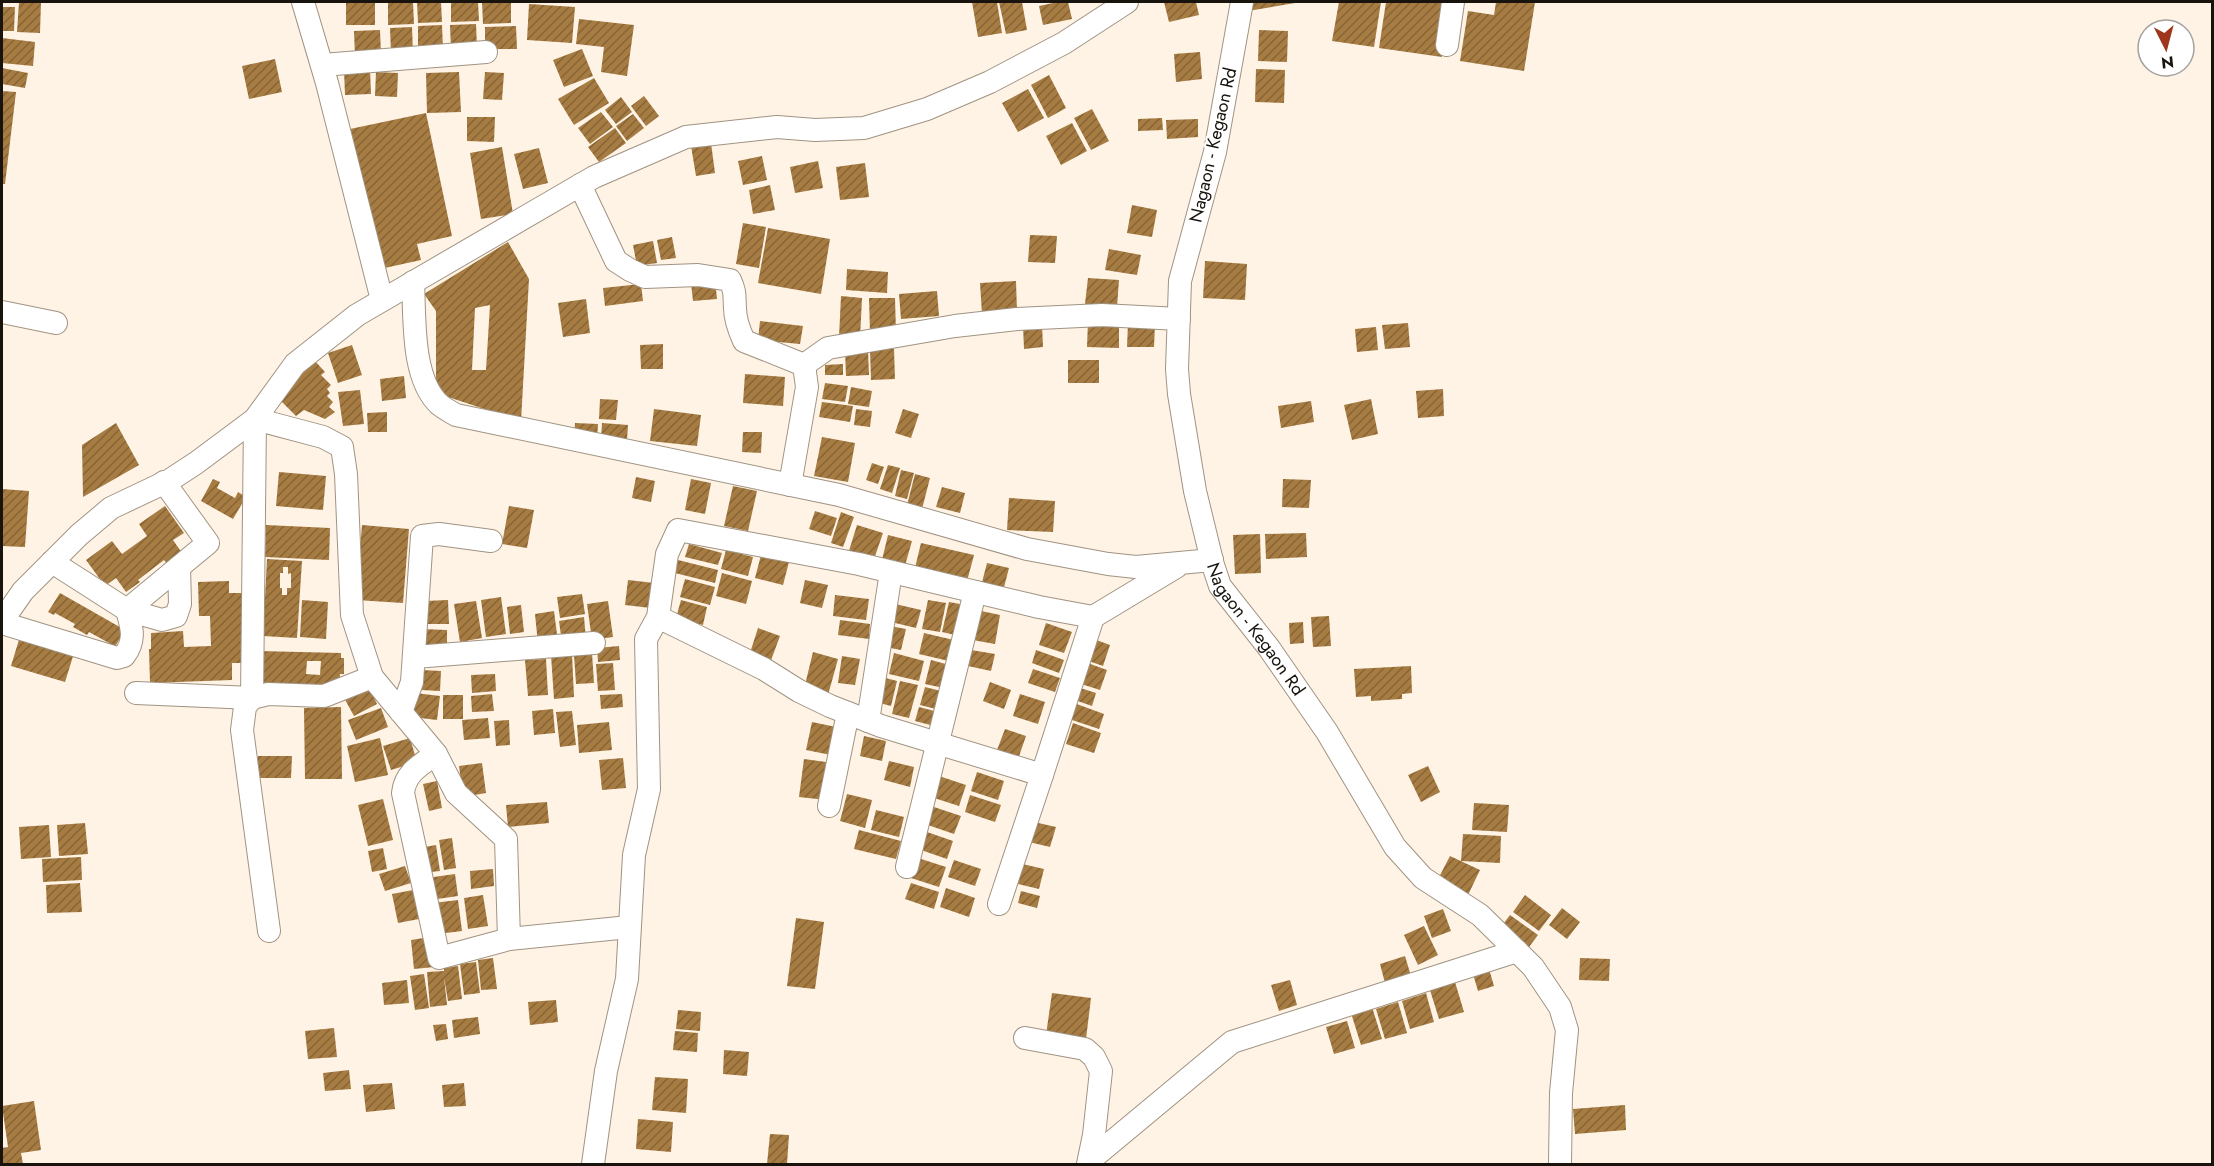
<svg xmlns="http://www.w3.org/2000/svg" width="2214" height="1166" viewBox="0 0 2214 1166" font-family="Jost,sans-serif">
<style>
.building{fill:url(#building-hatch);fill-rule:evenodd}
.lines{fill:none;stroke-linecap:round;stroke-linejoin:round}
.minor-casing{stroke:#a09382;stroke-width:24}
.minor{stroke:#fff;stroke-width:22}
.labels{text-anchor:middle;stroke-width:4.5;stroke-linejoin:round;paint-order:stroke}
.street-label{font-size:18px;fill:#18130d;stroke:#fff}
</style>
<defs>
<pattern id="building-hatch" width="6" height="6" patternUnits="userSpaceOnUse" patternTransform="scale(1.5)"><rect width="6" height="6" fill="#a67c42"/><path d="M-1 1l2-2M0 6l6-6M5 7l2-2" fill="none" stroke="#866436"/></pattern>
</defs>
<rect width="100%" height="100%" fill="#fff3e5"/>
<!-- building -->
<path class="building" d="M19,2h22l-1,31 -23,-1z
M413,2l1,22 -26,1v-22z
M417,2h24l1,20 -24,1z
M451,2h27l1,19 -28,1z
M482,2h29v21l-28,1z
M972,2h25l5,31 -24,4z
M999,2h23l5,28 -21,4z
M1058,2h10l4,17 -29,6 -4,-19z
M1164,2h32l3,13 -30,7z
M1246,2h49v1l-47,8z
M1339,2h42l-7,45 -42,-6z
M1386,2h64l-8,55 -63,-9z
M1496,2h39l-11,69 -64,-10 8,-50 26,4z
M346,3h29v22h-29z
M529,4l46,3 -3,36 -45,-3z
M2,7h13l-1,24h-12z
M579,19l55,6 -7,51 -26,-4 3,-25 -28,-3z
M476,24l1,24 -26,1 -1,-24z
M442,25l1,24 -25,1v-24z
M516,26l1,23h-32v-22z
M412,27l1,26h-22l-1,-25z
M380,30l1,25 -26,1 -1,-25z
M1259,30l29,1 -1,31 -29,-1z
M2,38l33,4 -2,24 -31,-3z
M582,49l11,27 -29,11 -11,-27z
M1200,52l2,27 -26,3 -2,-28z
M275,59l7,33 -33,7 -7,-33z
M2,68l26,5 -3,15 -23,-4z
M370,69l1,25 -26,1 -1,-25z
M1256,69l29,1 -1,33 -29,-1z
M376,72l22,1 -1,24 -22,-1z
M459,72l2,40 -34,1 -1,-40z
M485,72l19,1 -2,27 -19,-1z
M1049,75l17,33 -18,10 -17,-33z
M594,78l15,25 -35,22 -16,-26z
M1028,89l16,29 -26,14 -16,-29z
M2,91l14,1 -11,92h-3z
M644,96l15,20 -13,10 -15,-20z
M621,97l11,15 -16,12 -11,-14z
M1092,109l17,32 -18,9 -17,-32z
M601,112l12,15 -23,17 -12,-16z
M426,113l26,123 -35,8 4,16 -41,9 -30,-140z
M633,114l11,14 -17,13 -11,-15z
M467,117h28l-1,25 -27,-1z
M1162,118l1,12 -25,1v-12z
M1198,119v18l-31,2 -1,-19z
M1072,123l15,28 -26,14 -15,-29z
M615,128l11,15 -27,19 -11,-15z
M711,143l4,30 -19,3 -5,-30z
M502,147l11,67 -32,5 -11,-66z
M539,148l9,35 -25,6 -9,-35z
M762,156l5,24 -24,5 -5,-24z
M818,161l5,27 -28,5 -5,-26z
M865,163l4,34 -29,3 -4,-33z
M770,185l5,25 -22,4 -4,-24z
M1132,205l25,5 -5,27 -25,-4z
M743,223l23,4 -7,41 -23,-4z
M768,228l62,11 -9,55 -63,-11z
M1030,235l27,1 -2,27 -27,-1z
M672,237l4,21 -15,2 -4,-20z
M653,241l4,22 -20,3 -4,-21z
M508,242l21,37 -8,142 -85,-28v-82l-12,-17zM490,305l-4,65h-14l3,-62z
M1109,249l32,6 -4,20 -32,-5z
M1205,261l42,3 -2,36 -42,-2z
M847,269l41,3 -1,21 -41,-3z
M1088,278l31,2 -2,27 -32,-3z
M715,280l2,19 -24,2 -2,-18z
M1016,281l1,31 -35,2 -2,-31z
M641,284l2,17 -38,5 -2,-18z
M937,291l2,25 -38,3 -2,-25z
M841,296l21,2 -2,40 -21,-1z
M869,298h26l1,35h-26z
M586,299l4,34 -27,4 -5,-34z
M760,321l43,5 -3,18 -42,-4z
M1088,321h31v27l-32,-1z
M1408,323l2,24 -25,2 -3,-24z
M1128,324h27l-1,23h-27z
M1042,325l1,22 -19,2 -1,-23z
M1376,327l2,23 -21,2 -2,-23z
M663,344v25h-22l-1,-24z
M352,345l10,30 -24,8 -10,-30z
M870,349h24l1,30 -24,1z
M845,350h23l1,25 -23,1z
M1068,360h31v23h-31z
M315,361l10,11 -4,3 10,10 -4,4 3,4 -3,3 6,6 -4,5 6,5 -10,7 -21,-9 -8,6 -18,-18z
M843,364v11h-18v-10z
M745,374l40,3 -2,29 -40,-3z
M404,376l2,22 -24,3 -2,-22z
M825,383l23,3 -3,16 -23,-3z
M851,387l21,4 -3,16 -21,-3z
M1443,389l1,27 -26,2 -2,-27z
M360,390l4,34 -21,2 -5,-34z
M600,399l18,1 -2,20 -17,-1z
M1371,399l7,35 -26,6 -8,-35z
M1311,401l3,21 -33,6 -3,-22z
M822,402l31,4 -3,16 -31,-5z
M654,409l47,6 -4,31 -47,-5z
M856,409l16,2 -2,16 -16,-2z
M903,409l16,5 -8,24 -16,-5z
M387,412v20h-19l-1,-19z
M116,423l23,42 -56,32 -1,-52z
M575,423l23,1 -1,16 -23,-1z
M602,423l26,2 -1,15 -26,-2z
M743,432h19l-1,21 -19,-1z
M822,437l33,6 -7,39 -34,-6z
M872,463l12,4 -6,17 -12,-4z
M888,465l12,3 -8,25 -12,-4z
M901,470l13,3 -7,26 -12,-3z
M279,472l47,4 -3,34 -47,-4z
M915,474l15,4 -8,31 -15,-4z
M636,477l19,4 -4,21 -19,-4z
M213,479l7,3 -3,6 18,10 3,-6 8,5 -13,22 -32,-18z
M691,479l20,4 -6,31 -20,-4z
M1283,479l28,1 -2,28 -27,-1z
M733,486l24,5 -9,40 -24,-5z
M942,487l23,6 -5,20 -24,-6z
M2,489l27,2 -4,56 -23,-1z
M1009,498l46,3 -2,31 -46,-2z
M165,506l19,27 -11,7 9,13 -15,11 -3,-4 -26,20 2,2 -14,10 -10,-14 -11,8 -19,-26 26,-19 10,13 25,-18 -8,-12z
M509,506l25,4 -7,38 -25,-4z
M815,511l22,7 -6,18 -22,-7z
M841,512l13,5 -11,30 -12,-4z
M266,525l64,3 -1,32 -64,-3z
M362,525l47,4 -6,74 -47,-3z
M857,525l26,8 -10,29 -25,-8z
M1306,533l1,24 -41,2 -1,-25z
M1260,534l1,39 -26,1 -2,-39z
M888,535l24,6 -8,28 -23,-5z
M921,543l53,12 -8,30 -52,-13z
M689,544l33,9 -4,12 -33,-8z
M726,550l27,7 -5,19 -27,-7z
M761,555l28,7 -6,23 -28,-7z
M267,559l35,2 -5,77 -34,-2zM283,567h5v7l3,-1v15h-4v7h-5v-7h-2v-15h3z
M678,560l40,10 -3,13 -40,-10z
M987,563l22,5 -7,27 -22,-5z
M722,573l30,8 -6,23 -30,-8z
M685,579l30,8 -5,18 -30,-8z
M628,580l26,3 -3,25 -26,-3z
M805,580l23,5 -6,23 -22,-5z
M229,581v12h17l1,70h-15v17l-82,3 -1,-34h2v-16l32,-2 1,16 27,-1 -1,-30h-11l-1,-34z
M60,593l65,37 -12,20 -6,-3 2,-4 -20,-11 -2,3 -14,-8 2,-3 -20,-11 -1,2 -6,-3z
M582,594l3,20 -25,4 -3,-21z
M835,595l34,4 -3,21 -33,-4z
M501,597l5,37 -20,3 -5,-37z
M302,600l26,2 -2,37 -26,-2z
M448,600l1,24h-23l-1,-23z
M681,600l26,7 -4,18 -27,-7z
M928,600l18,3 -6,29 -18,-3z
M476,601l6,37 -22,4 -6,-38z
M608,601l5,36 -21,3 -5,-36z
M949,602l22,4 -7,31 -22,-5z
M891,603l30,7 -5,18 -29,-7z
M521,605l3,27 -14,2 -3,-27z
M972,609l28,6 -5,29 -28,-5z
M554,611l4,31 -20,2 -3,-30z
M1329,616l2,30 -18,1 -2,-30z
M584,617l2,23 -24,3 -3,-22z
M840,620l30,4 -1,15 -31,-4z
M1303,622l1,21 -14,1 -1,-21z
M1046,623l26,9 -8,21 -25,-8z
M890,626l16,3 -5,21 -16,-3z
M758,628l22,8 -10,27 -21,-7z
M422,629l25,1v19h-25z
M21,633l54,17 -10,32 -54,-16z
M924,633l34,8 -5,21 -34,-8z
M1091,638l19,7 -7,21 -20,-7z
M619,646l1,14 -22,2 -1,-14z
M971,650l24,4 -4,17 -23,-5z
M1036,650l28,10 -5,13 -27,-10z
M259,651l82,2v5h3v16h-4l-1,14 -81,-3zM307,661h14l-1,14 -14,-1z
M813,652l25,7 -10,36 -24,-6z
M592,653l2,30 -18,1 -2,-29z
M894,653l30,8 -5,20 -30,-7z
M572,654l2,43 -20,2 -3,-44z
M842,656l18,3 -5,26 -17,-2z
M546,659l2,36 -20,1 -3,-36z
M931,660l22,6 -5,23 -23,-5z
M1082,661l25,9 -7,20 -25,-8z
M613,663l2,27 -17,1 -2,-27z
M1411,666l1,27 -10,1v5l-31,2v-5l-15,1 -2,-28z
M1033,669l27,9 -5,14 -27,-9z
M422,670l19,1 -1,20 -19,-1z
M495,674l1,17 -24,2 -1,-18z
M878,676l19,5 -6,25 -19,-5z
M900,681l18,4 -9,33 -17,-4z
M990,682l21,8 -7,19 -21,-8z
M367,683l10,21 -23,12 -11,-20z
M1074,686l22,7 -4,13 -23,-8z
M925,687l24,6 -5,18 -24,-6z
M415,693l25,3 -3,24 -25,-3z
M492,694l2,17 -22,1 -1,-16z
M622,694l1,13 -22,2 -1,-14z
M1020,694l25,8 -7,22 -25,-8z
M443,695h20v24h-20z
M1074,703l30,11 -5,15 -30,-10z
M341,707l1,72h-37l-1,-71z
M919,707l23,6 -4,14 -23,-6z
M381,708l7,19 -32,13 -8,-20z
M553,709l2,24 -21,2 -2,-24z
M572,711l4,34 -16,2 -4,-35z
M488,718l2,20 -26,2 -2,-20z
M509,720l1,25 -14,1 -2,-25z
M609,722l3,28 -33,3 -2,-28z
M812,722l24,5 -5,28 -25,-5z
M1073,723l28,10 -7,20 -28,-9z
M1005,729l21,7 -10,29 -22,-7z
M864,736l22,5 -4,20 -22,-5z
M380,738l8,37 -33,7 -8,-36z
M410,738l7,24 -26,8 -8,-24z
M258,756h34l-1,22h-34z
M623,758l3,30 -24,2 -3,-30z
M804,759l22,3 -2,16 2,22 -27,-3z
M889,761l25,6 -4,20 -26,-7z
M482,763l4,30 -23,4 -4,-31z
M1428,766l12,26 -19,10 -13,-27z
M977,772l27,9 -6,19 -27,-9z
M936,775l30,10 -7,21 -31,-10z
M437,781l5,27 -13,3 -6,-27z
M847,794l25,6 -7,28 -25,-7z
M970,795l31,10 -6,17 -30,-10z
M383,799l10,41 -25,6 -10,-41z
M547,802l2,21 -41,4 -2,-22z
M1474,803l35,2 -2,27 -35,-2z
M931,806l30,10 -7,18 -29,-10z
M876,810l28,7 -5,20 -28,-7z
M1034,822l22,5 -6,20 -21,-5z
M85,823l3,31 -29,2 -2,-31z
M49,825l2,32 -30,2 -2,-32z
M859,830l42,11 -5,18 -42,-10z
M927,832l26,9 -6,18 -26,-9z
M1463,834l38,2 -1,27 -39,-2z
M452,838l4,30 -12,2 -5,-30z
M436,845l4,26 -18,2 -3,-25z
M383,848l4,21 -15,3 -4,-21z
M1450,856l30,14 -12,25 -31,-14z
M81,857l1,23 -39,2 -1,-23z
M918,858l28,9 -7,20 -28,-9z
M954,860l27,9 -6,17 -27,-9z
M1014,862l30,7 -5,20 -29,-7z
M405,866l6,17 -26,8 -6,-17z
M493,869l1,17 -23,3 -1,-18z
M455,874l3,22 -28,4 -3,-22z
M80,883l2,29 -35,1 -1,-28z
M911,883l28,9 -5,17 -29,-10z
M946,888l29,10 -6,19 -29,-10z
M413,890l6,29 -21,4 -6,-29z
M1021,891l19,5 -3,12 -19,-5z
M483,895l5,31 -20,3 -4,-31z
M1525,895l26,20 -12,16 -26,-19z
M458,900l4,31 -24,3 -5,-31z
M1562,908l18,14 -13,17 -18,-14z
M1443,909l8,22 -19,7 -8,-22z
M1510,915l28,20 -12,16 -28,-20z
M796,918l28,4 -9,67 -28,-3z
M1424,926l14,29 -20,10 -14,-30z
M430,937l4,30 -20,2 -3,-29z
M1405,956l6,20 -26,7 -5,-19z
M493,958l4,31 -16,1 -3,-30z
M1580,958l30,1 -1,22 -30,-1z
M476,962l4,31 -16,2 -4,-31z
M458,966l4,33 -14,2 -4,-24 3,28 -17,2 -3,-35 17,-1v-3z
M1489,969l5,17 -16,5 -5,-17z
M424,974l5,34 -14,2 -5,-34z
M407,980l2,23 -25,2 -2,-22z
M1290,980l7,25 -18,6 -8,-26z
M1455,982l9,30 -25,7 -9,-29z
M1052,993l39,5 -5,41 -40,-4z
M1426,993l8,29 -24,7 -8,-28z
M556,1000l2,22 -28,3 -2,-23z
M1398,1002l9,31 -22,6 -9,-30z
M1372,1007l10,32 -21,6 -10,-32z
M678,1010l23,2 -1,19 -24,-2z
M478,1017l2,17 -26,4 -2,-18z
M1347,1021l8,27 -21,6 -8,-27z
M446,1024l2,15 -12,2 -3,-16z
M334,1028l3,29 -29,2 -3,-28z
M675,1031l23,2 -1,19 -24,-2z
M724,1050l25,2 -2,24 -24,-2z
M349,1070l2,19 -26,2 -2,-18z
M655,1077l33,2 -2,34 -34,-3z
M392,1083l3,26 -29,3 -3,-27z
M464,1083l2,23 -22,1 -2,-22z
M34,1101l7,49 -20,3 2,11h-21v-16l6,-1 -6,-41z
M1625,1105l1,25 -51,4 -2,-25z
M638,1119l35,3 -2,30 -35,-3z
M770,1134l19,1 -2,29h-20z"/>
<g class="lines">
<defs>
<g id="minor">
<path d="M303,2l24,81 55,217"/>
<path id="s1" d="M1242,2l-27,150 -35,129 -3,88 2,25 16,97 18,74 7,21 49,62 58,84 68,115 28,31 57,37 53,52 27,40 7,23 -6,63 -1,71"/>
<path d="M1447,45l6,-43"/>
<path d="M322,65l164,-13"/>
<path d="M580,185l36,76 14,9 15,7 53,-2 32,5c6,13 4,16 5,28 0,12 4,22 9,33l60,24 3,22 -17,98"/>
<path d="M413,282c2,36 -2,97 27,123 5,4 11,7 16,10l383,80 188,54 81,15 28,3 76,-7"/>
<path d="M2,312l54,11"/>
<path d="M804,365l24,-17 127,-22 62,-7 85,-4 77,4"/>
<path d="M52,562l75,48 81,-67 -44,-61"/>
<path d="M1093,617l83,-50"/>
<path d="M2,621l21,-30 56,-56 32,-27 59,-28 26,-17 59,-44 40,-55 62,-49 237,-138 92,-40 91,-10 38,3 49,-2 63,-19 63,-27 74,-39 63,-41"/>
<path d="M2,623l115,35 7,-2c12,-16 8,-28 3,-46l35,10 14,-4 4,-12 -1,-37"/>
<path d="M415,657l179,-14"/>
<path d="M136,693l116,5 3,-279 68,18 19,10 4,27 6,141 20,62 64,77 20,39 50,46 3,100 120,-12"/>
<path d="M401,712l11,-30 10,-146 17,-2 52,7"/>
<path d="M868,721l23,-149"/>
<path d="M436,754c-16,11 -31,19 -33,39l36,165 70,-19"/>
<path d="M829,806l19,-93"/>
<path d="M907,867l68,-275"/>
<path d="M999,904l43,-129"/>
<path d="M269,931l-27,-201 3,-23 7,-9 16,-4 56,2 48,-19"/>
<path d="M1025,1038l60,11 9,8 7,14 -7,64 -6,29"/>
<path d="M1089,1161l143,-119 285,-91"/>
<path d="M593,1164l13,-93 21,-92 7,-124 15,-66 -3,-150 12,-22 9,-63 11,-24 181,34 180,43 54,10 -51,158 -161,-49 -51,-20 -31,-15 -35,-22 -106,-52"/>
</g>
</defs>
<!-- minor casing -->
<use href="#minor" class="minor-casing"/>
<!-- minor -->
<use href="#minor" class="minor"/>
</g>
<g class="labels">
<!-- street labels -->
<g class="street-label">
<text transform="translate(1213 145) rotate(-77)" y="6">Nagaon - Kegaon Rd</text>
<text dy="6" stroke="none"><textPath href="#s1" startOffset="651">Nagaon - Kegaon Rd</textPath></text>
</g>
</g>
<!-- border -->
<rect width="2214" height="1166" fill="none" stroke="#18130d" stroke-width="6"/>
<!-- north arrow -->
<g transform="translate(2166 48) rotate(174)"><circle r="28" fill="#ffffff" stroke="#a3a19e" stroke-width="1.5"/>
<path d="M0-4.5L10 22L0 15L-10 22Z" fill="#9e351c"/>
<text y="-9" font-size="16" font-weight="bold" text-anchor="middle" fill="#18130d">N</text>
</g>
</svg>
